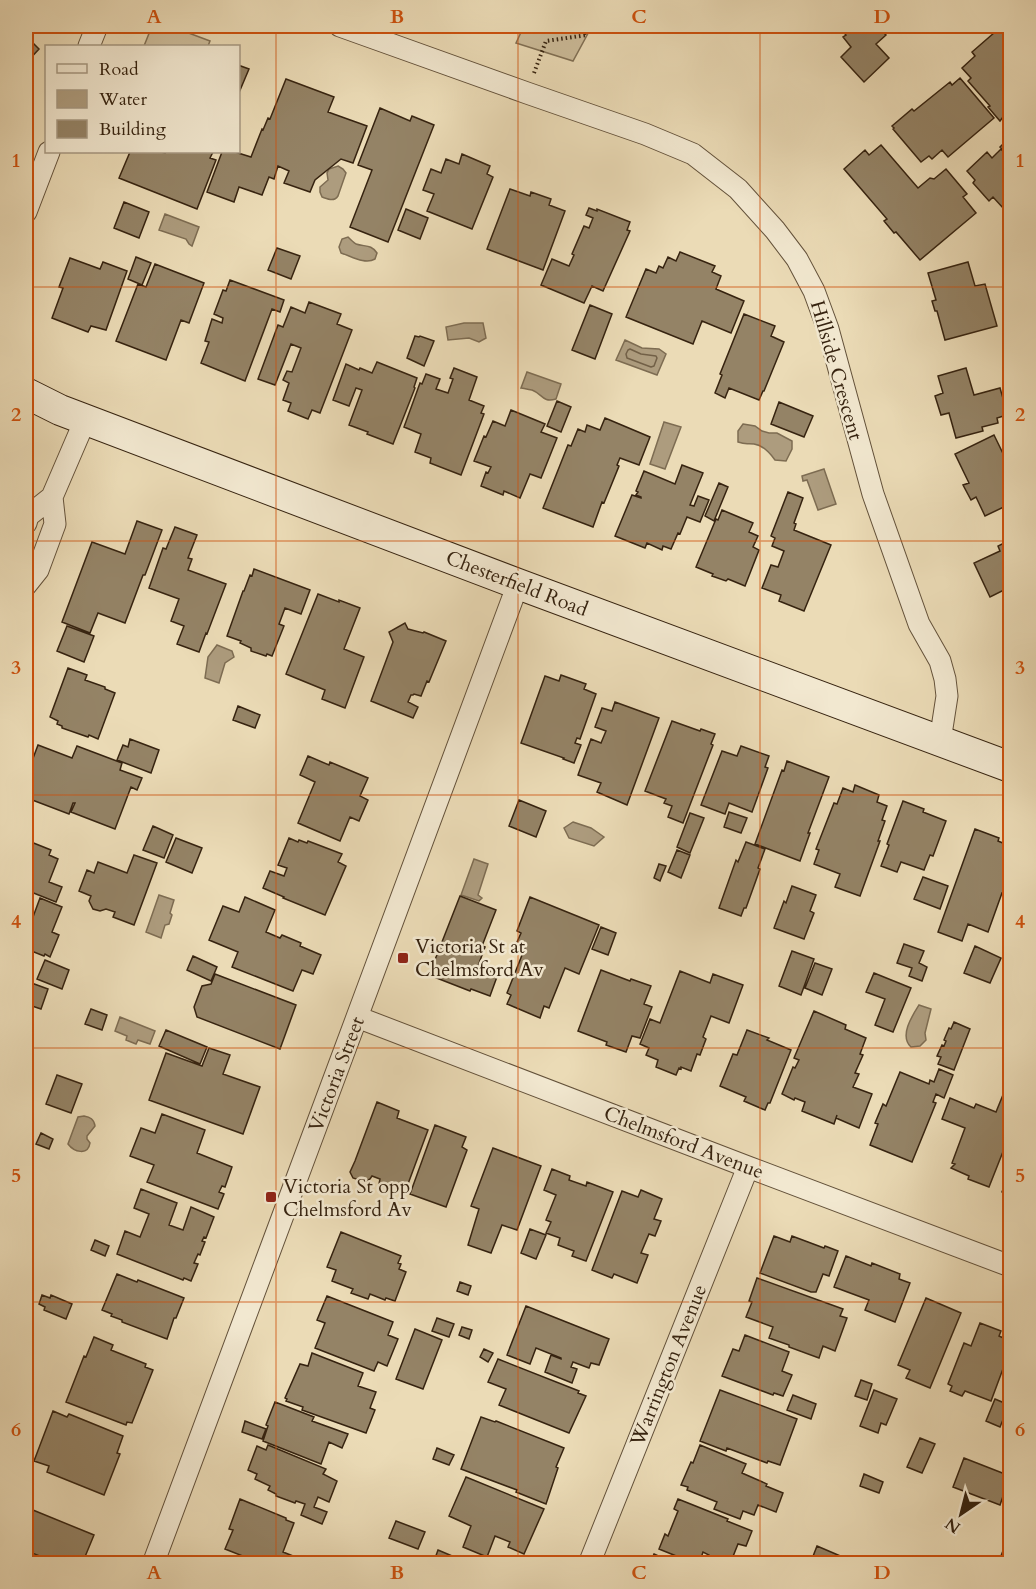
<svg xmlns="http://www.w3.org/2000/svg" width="1036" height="1589" viewBox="0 0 1036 1589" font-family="Cardo,serif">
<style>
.green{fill:#ccbc9a;stroke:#817055;stroke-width:1.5}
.water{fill:#ad9c7e;stroke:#7d6c52;stroke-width:1.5}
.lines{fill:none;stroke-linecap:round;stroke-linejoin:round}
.shore{stroke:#726047;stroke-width:1.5}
.building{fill:#948366;stroke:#362310;stroke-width:1.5}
.street-casing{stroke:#63513a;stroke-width:23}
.secondary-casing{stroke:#362310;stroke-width:32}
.path{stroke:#362310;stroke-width:4;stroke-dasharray:1.5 3;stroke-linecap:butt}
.street{stroke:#f2e8d0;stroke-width:21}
.secondary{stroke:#f2e8d0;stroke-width:30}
.grid{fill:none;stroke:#cd510d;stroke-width:1.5;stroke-opacity:0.55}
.poi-dot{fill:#8f2418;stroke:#f2e8d0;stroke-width:2}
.labels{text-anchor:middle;stroke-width:5;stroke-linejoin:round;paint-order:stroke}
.street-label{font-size:20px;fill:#362310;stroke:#f2e8d0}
.poi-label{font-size:20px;fill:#362310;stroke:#f2e8d0;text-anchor:start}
.neatline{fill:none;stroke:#cd510d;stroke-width:2}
.grid-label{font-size:20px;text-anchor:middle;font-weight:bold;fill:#cd510d}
</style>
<rect width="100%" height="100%" fill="#ebdbb6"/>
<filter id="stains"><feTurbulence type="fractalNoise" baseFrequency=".00333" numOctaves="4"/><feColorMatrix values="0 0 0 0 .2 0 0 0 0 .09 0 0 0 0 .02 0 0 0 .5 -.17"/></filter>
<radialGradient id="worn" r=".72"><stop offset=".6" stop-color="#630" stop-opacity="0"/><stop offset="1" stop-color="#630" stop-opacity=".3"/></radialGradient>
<!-- green -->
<path class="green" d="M152,26h18l40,15 -2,5h-64z
M524,26h68l-19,35 -57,-18z"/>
<!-- water -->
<path class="water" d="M338,166l5,3 3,4 -8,23c-4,6 -10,3 -16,1l-2,-5v-5l8,-7 -1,-7 2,-4z
M165,214l34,13 -7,19 -3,-2 -3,-5 -27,-9z
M348,237c3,3 5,5 8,7 9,3 15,0 21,9l-2,6c-10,6 -24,-3 -34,-6l-2,-6 3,-8z
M464,323h19l3,15 -7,4 -10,-4 -21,2 -2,-13z
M625,340l17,8 17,1 7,5 -9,21 -41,-15z
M527,372l34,12 -5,15c-14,4 -13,-5 -24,-9 -1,0 -10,-2 -11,-2z
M664,422l17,5 -16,42 -15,-5z
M743,424l12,2 7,5 7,2h8l15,8v8l-6,12 -11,-1c-5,-7 -12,-15 -21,-16 -8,-1 -7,1 -16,-2v-11z
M824,469l12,35 -18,6 -11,-30 -4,1 -1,-5z
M217,645l15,6 2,6 -9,6 -6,20 -14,-5 3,-21z
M573,822l18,6 13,9 -10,9 -25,-8 -5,-10z
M474,859l14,5 -10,31 4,3 -3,3 -18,-6z
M159,895l15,5 -4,13 2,2 -3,9 -4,1 -4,13 -15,-6z
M919,1005l12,4 -6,24 1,7 -6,6 -9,1c-12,-11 1,-31 8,-42z
M120,1017l35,14 -5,13 -12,-4 -2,4 -10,-4 1,-4 -12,-5z
M84,1116c6,1 10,3 11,10l-8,10v3l3,4c-2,13 -16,9 -22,1l10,-27z"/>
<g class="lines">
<!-- shore -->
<path class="shore" d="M630,349l11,5 15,2 1,2 -3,8 -3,1 -24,-9 -1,-4 2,-4z"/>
</g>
<!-- building -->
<path class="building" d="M26,26h11l-11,10 13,13 -13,14z
M840,26h50l-7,6 3,3 -10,9 13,14 -25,24 -23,-25 10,-10 -8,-10 3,-2 -7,-8z
M1002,26h4l4,5v85l-4,4 -3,-3 -3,4 -12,-14 2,-1 -22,-25 3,-3 -9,-10 13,-12 -3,-4z
M238,65l11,4 -11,26z
M960,78l34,40 -46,39 -6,-7 -10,9 -3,-3 -8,6 -28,-33 1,-1 -2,-2 20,-17 2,2 36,-29 2,3z
M286,79l48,18 -6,15 39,14 -14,37 -12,-4 -26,21 -5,12 -26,-9 5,-12 -11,-5 -4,13 -5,-2 -7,18 -23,-8 -5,15 -27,-10 15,-40h13l16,5 11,-28 1,1 5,-12 2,1z
M380,108l30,13 2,-5 22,9 -46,117 -38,-15 22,-57 -14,-5z
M1010,132v27l-10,-12 7,-7 -2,-3z
M881,145l37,43 12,-10 4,1 12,-10 21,25 -4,3 13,16 -56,47 -24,-28 -2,1 -10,-12 3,-2 -43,-50 21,-19 4,5z
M1001,149l9,10v42l-7,7 -10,-11 -4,4 -16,-18 2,-3 -8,-9 20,-19 5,6z
M130,152h31l4,1v-1h48l-3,6 6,2 -19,49 -78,-31z
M462,154l28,12 -3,8 6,3 -21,52 -45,-18 7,-17 -11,-4 8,-21 10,4 5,-14 13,5z
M510,189l20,7 1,-4 20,7 -2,6 16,6 -22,59 -56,-21z
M124,202l25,10 -10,26 -25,-10z
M589,208l8,3v-2l33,13 -3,8 3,1 -27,60 -11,-5 -8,17 -43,-18 11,-26 17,7 5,-11 -2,-1 12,-28 5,2 4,-10 -7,-3z
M406,209l22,9 -8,21 -22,-9z
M277,248l23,8 -9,23 -23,-9z
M680,252l35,14 -3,6 9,4 -5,13 28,12 -13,32 -29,-12 -9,23 -67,-27 20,-48 10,4 3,-7 4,2 5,-11 8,4z
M136,257l15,6 -9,22 -14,-6z
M70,258l30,11 3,-7 24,9 -21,59 -15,-4 -3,6 -36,-14 11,-30 -4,-1z
M968,262l7,24 10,-2 12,42 -52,14 -8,-29h-2l-3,-10 4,-1 -8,-27z
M155,264l49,19 -15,40 -8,-3 -15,40 -50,-19 22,-57 8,3z
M230,280l54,20 -4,12 -8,-3 -27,72 -44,-18 8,-21 -4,-1 7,-22 10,4 1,-5 -9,-4 9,-24 3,1z
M309,302l32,12 -4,10 15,6 -32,83 -8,-3 -4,9 -20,-8 3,-8 -8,-3 6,-17 -6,-3 4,-9 5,1 9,-24 -10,-4 -16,41 -17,-6 20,-54 5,2 8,-20 14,6z
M590,305l22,9 -17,45 -23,-9z
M744,314l31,12 -4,10 13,6 -20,49h-1l-4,9 -30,-12 -4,10 -10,-5 7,-18 -2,-1z
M415,336l4,1 1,-1 14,5 -10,25 -17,-8z
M377,362l40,16 -3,9 1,1 -22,56 -26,-10 1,-2 -19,-7 13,-35 -6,-2 -7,18 -16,-6 13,-36 13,6 1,-2 12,5z
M454,368l23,9 -8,23 15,6 -3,7 3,1 -23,61 -31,-12 1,-5 -16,-6 6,-18 -17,-7 16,-44 2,1 4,-10 14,5 -4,10 12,4 5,-14 -3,-1z
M966,368l8,27 26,-7 4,14 5,-1 1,13 -13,4 1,5 -16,4 1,4 -27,7 -7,-25 -8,2 -6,-19 8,-3 -5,-17z
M557,401l14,6 -10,25 -14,-6z
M779,402l34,14 -9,21 -33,-13z
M511,410l34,14 -4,8 16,6 -16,40 -11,-4 -10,24 -16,-7 -1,4 -22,-9 5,-14 2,1 3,-6 -17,-6 10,-25 2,1 7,-16 12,5z
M605,418l45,19 -11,28 -19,-7 -3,7 2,1 -15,37 -2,-1 -9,25 -50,-19 25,-63 3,1 7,-17 7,3 2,-7 13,5z
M994,435l16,33v36l-25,12 -9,-19 -5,3 -8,-15 6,-2 -14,-29z
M682,465l21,8 -13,32 4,1 4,-10 11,4 -9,22 -13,-5 -7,17 -2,-1 -7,16 -8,-3 -1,4 -15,-7 -2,5 -30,-12 17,-41 9,3v-1l-5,-2 2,-3 -2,-1 8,-20 31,13z
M719,483l9,4 -14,34 -9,-5z
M788,492l15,6 -9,25 2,1 -2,6 37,15 -27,66 -25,-10 2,-6 -19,-7 9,-23 7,2 6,-16 -12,-5 3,-8 -4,-2z
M722,510l31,13 -4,9 9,4 -5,11 6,3 -14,36 -17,-7 -2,2 -14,-5 1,-2 -17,-7 20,-48 2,1z
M137,521l25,9 -17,45h-2l-18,48 -27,-10 -8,20 -28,-11 30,-80 33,12z
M175,527l22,8 -9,23 4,1 -4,11 38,14 -19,50 -1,-1 -7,19 -22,-8 7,-18 -13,-5 8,-22 -30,-11 14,-40 3,1z
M1010,540v47l-20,10 -16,-34 26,-12 -2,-5z
M254,569l56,21 -9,24 -16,-6 -6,16 5,2 -12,30 -5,-2 -1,2 -15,-5v-3l-11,-5 1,-2 -14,-5 16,-45h1l6,-16 2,1z
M318,594l21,8v-2l21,8 -16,41 20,8 -19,51 -23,-9 3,-9 -39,-16z
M405,623l3,6 15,4 1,-1 22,9 -17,41 -2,-1 -6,15 -7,-2 -1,1h-2l-3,7 10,5 -5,11 -42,-17 22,-59 -4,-10z
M67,626l27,10 -10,26 -27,-11z
M68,668l19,7 -2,5 20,7v2l10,4 -17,46 -9,-4 -1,2 -26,-9v-2l-5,-2 1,-3 -8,-4z
M561,675l25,9 -2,5 12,5 -16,45 -3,-1 -2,5 6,2 -7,18 -11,-4 1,-1 -43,-15 24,-67 14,5z
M615,702l44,16 -32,87 -30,-13 4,-9 -23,-8 13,-36 10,4 5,-12 -11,-4 7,-19 10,3z
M238,706l22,9 -5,13 -22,-8z
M672,721l28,10 1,-2 14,5 -4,10 2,1 -30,78 -15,-6 4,-11 -8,-3 2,-4 -21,-8z
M130,739l29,11 -8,23 -34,-13 6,-15 5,2z
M38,745l34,13 5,-12 45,17 -2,7 22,8 -5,12 -6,-3 -16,42 -44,-17 4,-9h-2l-4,11 -42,-16 1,-5 -2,-1v-15z
M741,746l28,10 -4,11 3,1 -16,44 -23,-9 -4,11 -24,-9 21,-54 15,5z
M308,756l21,9 1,-3 38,16 -8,18 8,4 -9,21 -9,-4 -10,24 -42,-18 17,-41 -15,-7z
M787,761l42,16 -21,56h2l-10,28 -45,-17 27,-74 2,1z
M855,785l24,10 -2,7 10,4 -5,14 3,1 -7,20h2l-20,55 -25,-9 5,-13 -26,-10 5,-14 -3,-1 18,-46 3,1 6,-16 10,4z
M519,800l27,11 -10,26 -27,-11z
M903,801l21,8 -1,3 23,9 -13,35 -3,-1 -6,15 -23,-8 -4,10 -16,-6 8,-21 -2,-1z
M729,812l18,6 -6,15 -17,-6z
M690,813l14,5 -14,35 -13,-6z
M153,826l20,9 -9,23 -21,-8z
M975,829l24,9 -1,3 12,5v40l-1,3h-2l-2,5 -3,-1 -14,39 -20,-8 -6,17 -24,-9z
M176,838l26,10 -10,25 -26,-11z
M289,838l9,4 1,-2 8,3 1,-2 34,13 -4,8 8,4 -21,49 -42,-17 1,-1 -21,-9 7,-17 14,5 3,-8 -9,-3z
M26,840l25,10 -2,5 9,4 -9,23 13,5 -6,15 -30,-12z
M746,842l19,7 -7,19 2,1 -14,39h-2l-3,8 -22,-8 17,-48 2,2z
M677,850l13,5 -9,23 -13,-6z
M134,855l23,8 -23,62 -21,-8 2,-5 -9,-3 -6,2 -7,-2 -4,-8 2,-5 -12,-5 8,-21 7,3 4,-11 29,11z
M659,864l7,2 -6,15 -6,-3z
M923,877l25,9 -8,23 -26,-10z
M792,886l24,9 -6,16 4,2 -10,26 -30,-11 10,-27 2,2z
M460,896l36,14 -14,36 3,1 -7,19 20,8 -8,22 -19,-7 -1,2 -41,-16z
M245,897l30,13 -9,22 14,6 2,-3 19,8 -1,3 21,9 -8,19 -11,-4 -9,21 -61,-24 6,-15 -29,-12 14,-34 16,6z
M530,897l69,28 -20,49 -14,-6 -16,40 -5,-2 -4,12 -33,-14 4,-9 -4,-2 19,-48 -9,-3 4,-9 -4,-2z
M40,898l22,9 -10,25 7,3 -9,22 -5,-3 -1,2 -15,-6 -3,11v-47l7,3z
M601,927l15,6 -8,22 -16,-6z
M904,944l20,7 -5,12 8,4 -5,14 -13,-5 3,-8 -15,-5z
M975,946l26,12 -11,25 -26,-10z
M792,951l22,8 -13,36 -22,-9z
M193,956l24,11 -6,14 -24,-11z
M45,960l24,10 -7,19 -25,-10z
M815,963l17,6 -10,26 -17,-7z
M601,970l29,11 1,-2 20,7 -7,18 8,3 -12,31 -8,-2 -6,16 -20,-7 1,-3 -29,-11z
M680,971l30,12 3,-9 30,11 -14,38 -18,-7 -8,21 3,2 -6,16 -3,-1 -6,17 -10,-4v2l-2,-1 -3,7 -20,-8 2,-7 -12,-5 3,-7 -9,-4 10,-25 10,4z
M874,973l37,15 -18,44 -18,-7 10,-26 -19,-7z
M215,974l81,31 -16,44 -83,-32 -3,-10 8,-21 9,-2z
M26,981l22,8 -7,20 -15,-5z
M91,1009l16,6 -5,15 -17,-6z
M814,1011l32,14 -1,4 21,9 -6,16 3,1 -8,18 4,1 -6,13 19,7 -13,34 -23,-10 1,-3 -3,9 -32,-13 3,-9 -10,-4 -1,2 -12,-6 11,-27 2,1 4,-8 -5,-2z
M954,1022l16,7 -16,41 -16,-6 3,-7 -4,-1 5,-11 2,1 2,-5 -2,-1 5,-12 2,1z
M166,1030l41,17 -7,17 -41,-18z
M747,1030l22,8 -2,2 24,10 -21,53h-2l-3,7 -21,-9 2,-4 -26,-11 13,-32 4,1z
M209,1048l21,7 -7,19 37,13 -17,47 -94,-34 17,-47 36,13z
M939,1069l14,6 -9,23 -8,-4 -3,8 3,1 -24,59 -42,-17 8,-21 -3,-1 8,-19 3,2 14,-34 29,12 1,-4 4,2z
M57,1075l25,9 -11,29 -25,-9z
M1009,1080l1,1v65l-4,-2 -17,43 -21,-8 1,-3 -18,-8 4,-4 -3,-1 13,-35 -23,-9 8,-21 24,10 2,-4 20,8z
M377,1102l22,9 -2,7 31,12 -23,62 -8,-3v2l-18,-7 1,-5 -8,-3 -2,3 -5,3 -12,-4 -3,-6 5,-11z
M162,1114l43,16 -8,23 35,14 -7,20 -3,-1 -3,6 5,2 -6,15 -71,-27 7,-17 -24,-9 11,-28 14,5z
M435,1125l31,12 -4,10 5,3 -21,57 -36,-13z
M41,1133l12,6 -4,10 -13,-5z
M493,1148l48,18 -24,64 -15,-5 -11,28 -23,-8 11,-36 -8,-3z
M552,1169l18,7 -1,4 17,6 1,-4 26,10 -27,69 -14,-5 2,-5 -16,-6 2,-7 -14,-5 5,-11 -5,-2 10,-25 -12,-5z
M1010,1173v23l-8,-4z
M141,1189l36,14 -8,22 14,5 8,-23 23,10 -8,21 -2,-1 -2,4 3,1 -5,13 -2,-1 -4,9 4,1 -7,17 -7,-3 -1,2 -66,-26 8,-23 15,6 9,-23 -15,-6z
M641,1190l21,9 -8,20 7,2 -6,15 -6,-2 -8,19 7,2 -11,28 -23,-9 -2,4 -20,-8 30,-79 16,6z
M530,1229l16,6 -10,24 -15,-6z
M341,1232l60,24 -3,7 3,1 -2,5 7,3 -11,29 -9,-3 -1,2 -15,-6 -2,5 -17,-6 2,-4 -21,-8 4,-11 -9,-3z
M774,1236l16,6 2,-6 32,12 1,-2 13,5 -9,25 -6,-2 -7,18h-5l-51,-19z
M95,1240l14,6 -4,10 -14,-6z
M846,1256l25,10 1,-3 28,11 -1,5 11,4 -15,39 -30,-12 4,-10 -35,-13z
M117,1274l20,8 1,-2 46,18 -8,20h-2l-7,21 -45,-17v-2l-11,-4 1,-2 -10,-4z
M757,1278l86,31 -3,7 7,2 -12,33 -12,-5 -4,12 -30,-11v-2l-20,-7 4,-11 -27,-10 6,-15 -3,-1z
M460,1282l11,4 -3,9 -11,-4z
M42,1295l8,3 1,-3 21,9 -6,15 -22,-9 1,-3 -6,-3z
M327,1296l66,26 -5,13 10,4 -11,27 -9,-4 -4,9 -59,-23 10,-25 -8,-3z
M926,1298l35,15 -31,75 -24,-10 4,-8 -12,-5z
M526,1306l83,33 -10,26 -8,-2 -2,5 -16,-6 -2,5 6,2 -5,14 -27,-11 6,-17 10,4v-1l-25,-10 -6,16 -23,-9z
M437,1318l17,6 -5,13 -17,-6z
M980,1323l21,8 -2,5 11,5v9l-19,51 -26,-10 -3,5 -12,-5 2,-5 -4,-2 16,-41 7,3z
M462,1327l10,3 -3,9 -10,-4z
M415,1329l27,11 -19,49 -27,-10z
M745,1335l44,17 -7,19 10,4 -9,21 -9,-3 -1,2 -51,-19 11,-27 6,2z
M94,1337l19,8 -2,5 35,14 -1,3 8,3 -21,53 -5,-1 -1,3 -60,-23 18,-46 2,1z
M484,1349l9,4 -5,9 -8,-5z
M312,1353l51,20 -5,13 18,6 -6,16 5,2 -9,23 -64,-23 1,-3 -17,-6 1,-2 -2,-1 15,-34 8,2z
M498,1359l81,32 -1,2 8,3 -17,37 -70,-28 7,-16 -18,-7z
M861,1380l11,4 -5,16 -12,-4z
M720,1390l77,29 -17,46 -12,-4 -1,2 -40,-15 -1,3 -26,-10z
M874,1390l23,9 -11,26 -5,-2 -3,10 -18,-7z
M793,1395l23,9 -5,15 -24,-9z
M995,1399l14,6 -9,22 -14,-6z
M275,1402l39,15 -2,4 36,13 -6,14 -13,-6 -8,22 -58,-23 5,-15 -2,-1z
M53,1411l14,6 2,-3 54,22 -6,17 3,1 -16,41 -57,-23 2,-6 -15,-5z
M481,1417l14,5 1,-1 68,27 -8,19 2,1 -12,36 -30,-12 1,-2 -56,-21z
M245,1421l21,8 -4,10 -20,-7z
M920,1438l15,6 -13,29 -15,-6z
M268,1445l58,24 -3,5 14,7 -8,21 -11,-5 -4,10 13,5 -5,12 -21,-9 4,-11 -9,-3 -1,2 -19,-7v-2l-8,-4 2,-4 -15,-7 2,-5 -9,-4 9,-24 9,4z
M700,1445l46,19 -4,9 25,11 -1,2 17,7 -7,19 -18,-7 -4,10 -11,-4 -3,8 -26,-10 3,-7 -30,-12 1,-3 -7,-2 10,-23 2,1z
M437,1448l17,7 -5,10 -16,-6z
M964,1458l46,18 -10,29 -47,-18z
M864,1474l19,8 -4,11 -19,-7z
M466,1477l78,32 -20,45 -16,-7 2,-5 -15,-6 -8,21 -24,-10 8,-21 -22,-10z
M240,1499l46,19v2l8,3 -11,29 10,4 -3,8h-27l-38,-15 8,-19 -4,-1z
M678,1499l50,20 -1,2 25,10 -6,15 -8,-2 -8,20h-25l4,-9 -6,-3 -4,12h-3l-37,-15 6,-15 3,2 10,-25 -4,-2z
M28,1508l66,27 -12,29h-37l2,-5 -15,-6 1,-1 -7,-3v-35z
M396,1521l29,11 -7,17 -29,-11z
M1010,1532v32h-12z
M817,1546l42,18h-49z
M438,1550l33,14h-38z
M654,1554l22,10h-26z"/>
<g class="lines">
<defs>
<path id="street" d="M340,26l187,67 118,41 48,20 45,35 37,41 22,29 17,32 14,38 45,165 46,130 21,37 5,18 2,17 -7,45
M89,46l8,-20
M26,212l23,-60
M26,523l2,-7 24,-19
M26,585l12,-15 17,-46 -3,-27 34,-79
M357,1017l391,150 262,99
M153,1564l204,-547 161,-433
M589,1564l159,-397"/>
<path id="secondary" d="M26,393l34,17 458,174 492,183"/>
</defs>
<!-- street casing -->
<use href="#street" class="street-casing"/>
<!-- secondary casing -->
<use href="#secondary" class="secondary-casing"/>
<!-- path -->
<path class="path" d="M534,73l12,-32 41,-6 -5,-9"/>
<!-- street -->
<use href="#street" class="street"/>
<!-- secondary -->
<use href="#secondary" class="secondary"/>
</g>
<!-- grid -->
<path class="grid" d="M276,26v1538M518,26v1538M760,26v1538M26,287h984M26,541h984M26,795h984M26,1048h984M26,1302h984"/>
<!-- markers -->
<g class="poi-dot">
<rect x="397" y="952" width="12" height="12" rx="3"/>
<rect x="265" y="1191" width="12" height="12" rx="3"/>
</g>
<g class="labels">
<!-- street labels -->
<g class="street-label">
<text transform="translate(837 370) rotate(74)" y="7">Hillside Crescent</text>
<text transform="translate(517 583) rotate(21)" y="7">Chesterfield Road</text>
<text transform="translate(336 1074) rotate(-69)" y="7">Victoria Street</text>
<text transform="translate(684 1142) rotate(21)" y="7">Chelmsford Avenue</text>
<text transform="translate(668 1365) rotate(-68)" y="7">Warrington Avenue</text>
</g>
<!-- poi labels -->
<g class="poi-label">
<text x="415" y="953">Victoria St at<tspan x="415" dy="23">Chelmsford Av</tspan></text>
<text x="283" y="1193">Victoria St opp<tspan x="283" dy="23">Chelmsford Av</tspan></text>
</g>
</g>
<!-- margin -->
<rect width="1036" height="1589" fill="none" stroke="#ebdbb6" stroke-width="66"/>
<!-- legend -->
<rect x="45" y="45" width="195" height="108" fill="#f2e8d0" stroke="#a79983" stroke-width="1.5"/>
<rect x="57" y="64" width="30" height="9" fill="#f2e8d0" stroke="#a79983" stroke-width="1.5"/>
<text x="99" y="75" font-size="18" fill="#362310">Road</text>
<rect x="57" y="90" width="30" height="18" fill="#ad9c7e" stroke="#a79983" stroke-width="1.5"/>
<text x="99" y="105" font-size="18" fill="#362310">Water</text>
<rect x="57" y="120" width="30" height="18" fill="#948366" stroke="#a79983" stroke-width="1.5"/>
<text x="99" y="135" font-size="18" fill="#362310">Building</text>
<!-- north arrow -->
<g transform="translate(961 1514) rotate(215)" stroke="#f2e8d0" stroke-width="4.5" paint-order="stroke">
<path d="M0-4.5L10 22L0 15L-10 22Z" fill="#362310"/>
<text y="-9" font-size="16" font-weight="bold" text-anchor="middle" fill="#362310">N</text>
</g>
<rect x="33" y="33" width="970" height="1523" class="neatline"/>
<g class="grid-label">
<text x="154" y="23">A</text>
<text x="397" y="23">B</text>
<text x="639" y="23">C</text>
<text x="882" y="23">D</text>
<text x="16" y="167">1</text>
<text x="1020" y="167">1</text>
<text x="16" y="421">2</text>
<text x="1020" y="421">2</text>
<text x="16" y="674">3</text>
<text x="1020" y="674">3</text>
<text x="16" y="928">4</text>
<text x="1020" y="928">4</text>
<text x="16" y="1182">5</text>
<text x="1020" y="1182">5</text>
<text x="16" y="1436">6</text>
<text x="1020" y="1436">6</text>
<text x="154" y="1579">A</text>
<text x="397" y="1579">B</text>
<text x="639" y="1579">C</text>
<text x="882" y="1579">D</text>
</g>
<rect width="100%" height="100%" filter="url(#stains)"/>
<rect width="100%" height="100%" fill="url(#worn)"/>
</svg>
